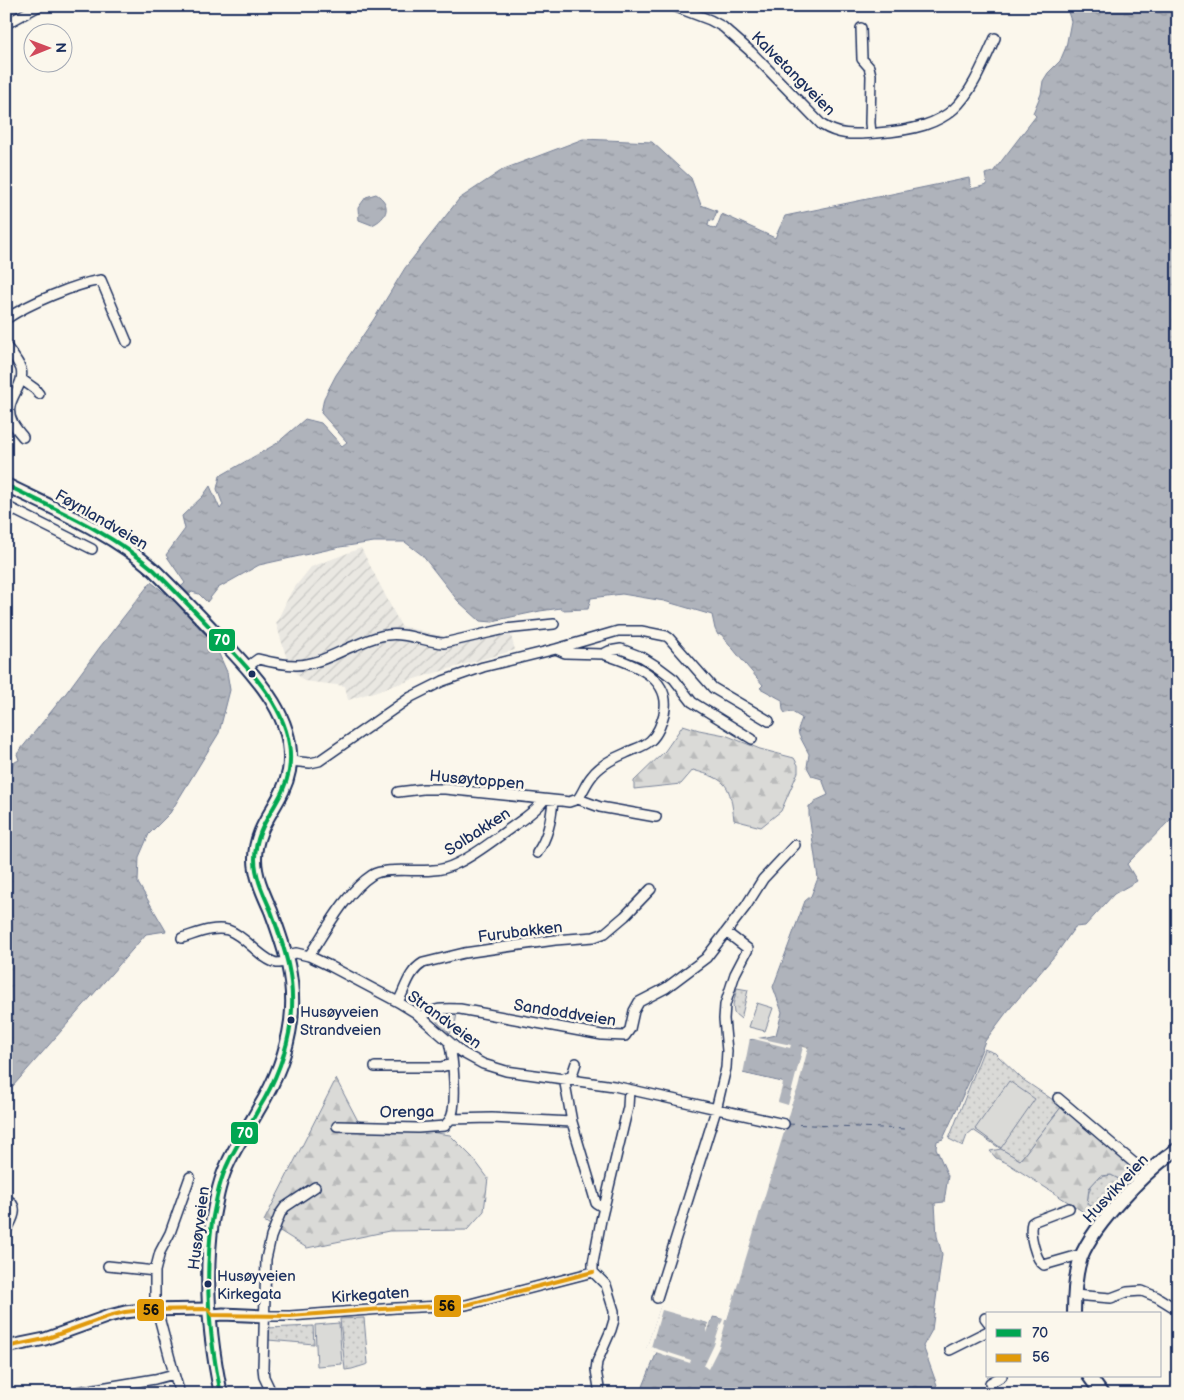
<svg xmlns="http://www.w3.org/2000/svg" width="1184" height="1400" viewBox="0 0 1184 1400" font-family="'Balsamiq Sans',sans-serif">
<style>
.industrial{fill:url(#industrial-furrows)}
.green{fill:url(#green-dots);stroke:#7a849a}
.forest{fill:url(#forest-firs);stroke:#7a849a}
.pitch{fill:#dadad7;stroke:#7a849a}
.water{fill:url(#water-ripples);stroke:#747e96}
.pier{fill:#fbf7ec}
.lines{fill:none;stroke-linecap:round;stroke-linejoin:round}
.ferry{stroke:#47577a;stroke-width:1;stroke-dasharray:6 5;stroke-linecap:butt}
.minor-casing{stroke:#1b2f5e;stroke-width:12}
.tertiary-casing{stroke:#1b2f5e;stroke-width:15}
.secondary-casing{stroke:#1b2f5e;stroke-width:16}
.minor{stroke:#fbf7ec;stroke-width:9}
.tertiary{stroke:#fbf7ec;stroke-width:11}
.secondary{stroke:#fbf7ec;stroke-width:12}
.bus-1-casing{stroke:#fbf7ec;stroke-width:8}
.bus-2-casing{stroke:#fbf7ec;stroke-width:8}
.bus-1{stroke:#00a651;stroke-width:4}
.bus-2{stroke:#e19a09;stroke-width:4}
.bus-dot{fill:#1b2f5e;stroke:#fbf7ec;stroke-width:2}
.labels{text-anchor:middle;stroke-width:5;stroke-linejoin:round;paint-order:stroke}
.bus-label{font-size:15px;fill:#1b2f5e;stroke:#fbf7ec;text-anchor:start}
.street-label{font-size:16px;fill:#1b2f5e;stroke:#fbf7ec}
.line-badge{stroke:#fbf7ec;stroke-width:2}
.badge-label{font-size:14px;text-anchor:middle;font-weight:bold;fill:#fff}
.pale-badge-label{font-size:14px;text-anchor:middle;font-weight:bold;fill:#111}
</style>
<defs>
<pattern id="industrial-furrows" width="10" height="10" patternUnits="userSpaceOnUse" patternTransform="scale(1.25)"><rect width="10" height="10" fill="#eae8e2"/><path d="M-1 1l2-2M0 10L10 0M9 11l2-2" fill="none" stroke="#c8c7c4"/></pattern>
<pattern id="green-dots" width="8" height="8" patternUnits="userSpaceOnUse" patternTransform="scale(1.25)"><rect width="8" height="8" fill="#dadad7"/><path d="M2 2h.1M6 6h.1" fill="none" stroke="#babbbb" stroke-width="1.8" stroke-linecap="round"/></pattern>
<pattern id="forest-firs" width="22" height="20" patternUnits="userSpaceOnUse" patternTransform="scale(1.25)"><rect width="22" height="20" fill="#dadad7"/><path d="M5 1l3.5 6h-7zM16 11l3.5 6h-7z" fill="#babbbb"/></pattern>
<pattern id="water-ripples" width="26" height="14" patternUnits="userSpaceOnUse" patternTransform="scale(1.25)"><rect width="26" height="14" fill="#afb3bb"/><path d="M2 4q2-2 4 0t4 0M15 11q2-2 4 0t4 0" fill="none" stroke="#8e929b"/></pattern>
</defs>
<rect width="100%" height="100%" fill="#fbf7ec"/>
<filter id="ink" filterUnits="userSpaceOnUse"><feTurbulence type="fractalNoise" baseFrequency=".02" numOctaves="2"/><feDisplacementMap in="SourceGraphic" scale="10" xChannelSelector="R" yChannelSelector="G"/><feConvolveMatrix kernelMatrix="1 2 1 2 8 2 1 2 1" color-interpolation-filters="sRGB"/></filter>
<g filter="url(#ink)">
<!-- industrial -->
<path class="industrial" d="M361,548l40,78 44,11 63,-12 7,25 -94,27 -73,23 -3,-14 -41,-5 -15,-15 -13,-43 15,-31 20,-25z"/>
<!-- green -->
<path class="green" d="M737,988l11,2 -7,29 -7,-6 -1,-8z
M438,1012l19,1 -2,12 -5,9 -13,-12z
M984,1049l11,4 27,26 40,27 -42,54 -19,-11 -28,-19 -6,5 -4,11 -14,-7z
M1111,1175l10,5 -3,13 -15,18 -16,-7c2,-18 5,-26 24,-29z
M364,1318l4,46 -16,5 -7,1 -5,-51z
M313,1326l1,18 -46,-4 -1,-12z"/>
<!-- forest -->
<path class="forest" d="M683,725l16,5 26,5 35,14 34,9 4,7v7l-17,39 -20,16 -27,-7c-4,-36 -6,-40 -41,-50l-12,14 -47,5v-8l31,-30z
M336,1079l22,42 92,14 23,23 15,20 -4,33 -17,19 -78,1 -82,17 -43,-27z
M1062,1106l79,66 -23,21 3,-13 -10,-5 -11,1 -11,12 -2,16 16,7 -6,13 -4,-6 -86,-55 -11,-5 -6,-7 11,-2 19,11z"/>
<!-- pitch -->
<path class="pitch" d="M757,1003l16,5 -8,23 -16,-4z
M1009,1081l26,18 -34,49 -26,-19z
M339,1323l3,41 -25,2 -2,-41z"/>
<!-- water -->
<path class="water" d="M1066,6h112v812l-8,2 -43,44 10,17 -23,13 -29,32 -10,1 -19,27 -50,59 -21,28 -17,43 -25,55 -6,2 -1,7 12,28 -4,26 -9,1 2,33 5,18 -10,76 -9,16 14,39 -9,9h-288l17,-42 -10,-4 14,-42 49,18 3,-7 14,2 62,-212 -12,-4 5,-21 -40,-9 6,-33 19,-3 9,-2 6,-23 -9,-25 32,-86 6,-5 7,-18 -9,-63v-9l4,-1 2,-4 13,-6 -6,-16 -10,-3 -5,-9 2,-13 -10,-19 -1,-6 4,-11 -10,-6 -7,1 -2,-3 -1,-10 -22,-12 3,-3 -17,-20 -25,-31 -3,1 -3,-6 -3,-14 -48,-14 -42,-7 -31,4 -3,11 -26,1 -1,-2 -21,3 -43,9 -4,2 -13,-1 -22,-20 -36,-46 -17,-13h-31l-34,5 -81,18 -41,23 -11,14 -8,-8 -7,-2 -14,12v1l37,40 12,27 3,18 -11,43 -49,80 -21,21 -10,23 -1,26 28,48 -20,3 -140,160v-322l9,-10 4,-2 -2,-6 49,-61 34,-46 51,-65 19,15 15,-14 -19,-28 19,-26 -3,-13 21,-20 7,-10 10,23 3,-4 -6,-16 3,-13 56,-32 29,-25 16,4 21,23 5,-4 -26,-29 3,-15 12,-23 38,-56 31,-51 54,-69 45,-30 79,-30 69,3 39,36 10,27 16,6 -4,10 -4,-1 -1,6 8,3 6,-15 53,24 10,-22 184,-38 2,11 16,-4 -2,-11 8,-2 43,-56 -3,-3 8,-19 2,-13 5,-8 12,-12 6,-14 5,-26z
M376,194c16,10 12,24 -4,31l-13,-5 -1,-12 8,-11z"/>
<!-- pier -->
<path class="pier" d="M754,1037l37,8 -1,3 -40,-10 -7,36 40,9 -5,19 10,3 15,-58 5,1 -10,40 -6,15h-1l1,3 -65,214h-2l-1,4 1,1 -6,22 -11,22 -4,-3 10,-21 7,-22 1,-1 1,-3 -10,-3 -6,17 -1,-1 2,-9 -46,-13 -11,37 40,13 -1,3 -44,-14 15,-45 48,17 4,-6 12,2 61,-209 -11,-4 4,-20 -39,-10 7,-36z"/>
<g class="lines">
<!-- ferry -->
<path class="ferry" d="M788,1124l117,5"/>
<defs>
<path id="minor" d="M673,6l37,14 13,7 27,24 72,74c20,12 34,9 55,8 79,-6 88,-28 118,-95
M6,24l33,-18
M861,28l1,31 7,8 2,8 -1,48 1,10
M6,319c22,-15 69,-35 95,-39l26,62
M6,346c5,7 12,15 15,23 5,18 -19,32 -9,52 2,6 7,11 11,16
M21,379l14,10 4,5
M6,506l86,43
M556,649l9,4 38,1 6,-3 12,-2 21,8 16,10 16,12 18,23 60,37
M247,667l11,-8c12,3 25,6 38,6 19,0 37,-10 55,-18 11,-4 23,-11 36,-12 19,-3 38,7 57,8l61,-14 49,-5
M290,761l20,2 9,-2 92,-64 32,-16 40,-14 73,-18 62,-18h23l25,5 3,2 44,50 56,33
M398,792l25,-3h22l117,12 7,1 9,-3c5,-7 8,-16 14,-23 8,-11 22,-18 34,-23 8,-4 17,-6 24,-12 8,-7 11,-17 14,-27 9,-37 -33,-51 -61,-60
M578,799l22,8 56,10
M537,853c11,-16 14,-33 16,-52
M182,938c14,-4 31,-12 46,-8 18,6 33,30 49,33 3,0 8,-1 11,-1
M287,955l9,-2 13,3 21,10 68,36 18,11 45,39 22,12 23,7 108,15 170,38
M309,956c17,-26 38,-65 63,-81 12,-8 45,-3 61,-5 9,0 17,-3 25,-7 19,-9 37,-24 54,-36 11,-8 24,-16 32,-27
M398,1002c8,-14 10,-30 25,-39l41,-10 91,-13 39,-3 11,-4 20,-17 26,-27
M420,1017c15,-9 23,-9 40,-8l142,26 23,1 5,-7 4,-18 5,-9 27,-14 40,-30 40,-52 17,-27 32,-34
M375,1067h66l11,-3
M1058,1098l89,76
M450,1119l42,-1 80,4 24,81 8,5
M572,1122l-8,-44 8,-3 4,-12
M337,1126l81,2 27,-2c1,-2 3,-4 5,-6 8,-15 3,-62 -1,-78
M6,1199c15,7 6,22 0,32
M1069,1208l-34,13 -3,2c-3,9 3,37 12,42l35,-10 3,1
M155,1271l5,-19 10,-19 20,-56
M1074,1295l37,3 16,-6 15,-1 15,6 21,13
M657,1298l59,-188 10,-42 1,-17 -3,-32 1,-14 10,-31 13,-25 -22,-17
M265,1316h25l106,-8 70,-3 127,-33
M985,1318l3,4
M950,1350l38,-19
M174,1374l6,20
M990,1383l12,-7
M65,1394l90,-15 19,-5 -19,-72v-31l-47,-5
M272,1394l-8,-17 -1,-9 3,-109 5,-22 9,-23 5,-7 30,-20
M600,1394l-4,-24 1,-8 14,-32 3,-10v-9l-8,-26 -13,-13v-9l8,-43 27,-113 1,-18"/>
<path id="tertiary" d="M6,1347l39,-8 64,-23 16,-4 18,-2 65,-1 4,6 11,-1 42,2"/>
<path id="secondary" d="M6,485c51,25 106,48 148,85 22,22 43,43 64,66 33,36 80,80 71,135 -6,33 -34,52 -34,88 0,18 9,36 16,52 14,38 25,69 20,110 -4,31 -17,63 -33,89 -9,17 -21,34 -29,51 -10,20 -13,40 -17,61 -8,58 -3,115 9,172
M1074,1314c0,-19 1,-39 7,-57 13,-33 67,-89 97,-108
M1089,1376l13,18"/>
</defs>
<!-- minor casing -->
<use href="#minor" class="minor-casing"/>
<!-- tertiary casing -->
<use href="#tertiary" class="tertiary-casing"/>
<!-- secondary casing -->
<use href="#secondary" class="secondary-casing"/>
<!-- minor -->
<use href="#minor" class="minor"/>
<!-- tertiary -->
<use href="#tertiary" class="tertiary"/>
<!-- secondary -->
<use href="#secondary" class="secondary"/>
<defs>
<path id="bus-1" d="M6,485c51,25 106,48 148,85 22,22 43,43 64,66 33,36 80,80 71,135 -6,33 -34,52 -34,88 0,18 9,36 16,52 14,38 25,69 20,110 -4,31 -17,63 -33,89 -9,17 -21,34 -29,51 -10,20 -13,40 -17,61 -8,58 -3,115 9,172"/>
<path id="bus-2" d="M6,1347l39,-8 64,-23 16,-4 18,-2 65,-1 4,6 78,1 106,-8 70,-3 127,-33"/>
</defs>
<!-- bus-1 casing -->
<use href="#bus-1" class="bus-1-casing"/>
<!-- bus-2 casing -->
<use href="#bus-2" class="bus-2-casing"/>
<!-- bus-1 -->
<use href="#bus-1" class="bus-1"/>
<!-- bus-2 -->
<use href="#bus-2" class="bus-2"/>
</g>
</g>
<!-- markers -->
<g class="bus-dot">
<circle cx="252" cy="674" r="4.5"/>
<circle cx="291" cy="1020" r="4.5"/>
<circle cx="208" cy="1284" r="4.5"/>
</g>
<g class="labels">
<!-- bus labels -->
<g class="bus-label">
<text x="300" y="1017">Husøyveien<tspan x="300" dy="18">Strandveien</tspan></text>
<text x="217" y="1281">Husøyveien<tspan x="217" dy="18">Kirkegata</tspan></text>
</g>
<!-- street labels -->
<g class="street-label">
<text transform="translate(794 73) rotate(45)" y="6">Kalvetangveien</text>
<text transform="translate(102 519) rotate(30)" y="6">Føynlandveien</text>
<text transform="translate(477 779) rotate(5)" y="6">Husøytoppen</text>
<text transform="translate(477 831) rotate(-33)" y="6">Solbakken</text>
<text transform="translate(520 931) rotate(-7)" y="6">Furubakken</text>
<text transform="translate(565 1012) rotate(9)" y="6">Sandoddveien</text>
<text transform="translate(445 1019) rotate(36)" y="6">Strandveien</text>
<text transform="translate(407 1111) rotate(-1)" y="6">Orenga</text>
<text transform="translate(1115 1188) rotate(-47)" y="6">Husvikveien</text>
<text transform="translate(198 1228) rotate(-83)" y="6">Husøyveien</text>
<text transform="translate(370 1294) rotate(-4)" y="6">Kirkegaten</text>
</g>
</g>
<g class="line-badge">
<rect x="208" y="628" width="28" height="24" rx="5" fill="#00a651"/>
<rect x="230" y="1121" width="29" height="24" rx="5" fill="#00a651"/>
<rect x="433" y="1294" width="29" height="24" rx="5" fill="#e19a09"/>
<rect x="136" y="1298" width="29" height="24" rx="5" fill="#e19a09"/>
</g>
<g class="badge-label">
<text x="222" y="645">70</text>
<text x="245" y="1138">70</text>
</g>
<g class="pale-badge-label">
<text x="447" y="1311">56</text>
<text x="151" y="1315">56</text>
</g>
<!-- margin -->
<rect width="1184" height="1400" fill="none" stroke="#fbf7ec" stroke-width="25"/>
<rect x="12" y="12" width="1159" height="1375" fill="none" stroke="#1b2f5e" stroke-width="2" filter="url(#ink)"/>
<!-- legend -->
<rect x="986" y="1312" width="175" height="65" fill="#fbf7ec" stroke="#a1a7b3"/>
<rect x="996" y="1329" width="25" height="8" fill="#00a651" stroke="#a1a7b3"/>
<text x="1032" y="1338" font-size="15" fill="#1b2f5e">70</text>
<rect x="996" y="1354" width="25" height="8" fill="#e19a09" stroke="#a1a7b3"/>
<text x="1032" y="1362" font-size="15" fill="#1b2f5e">56</text>
<!-- north arrow -->
<g transform="translate(48 48) rotate(89)"><circle r="24" fill="#fbf7ec" stroke="#a1a7b3"/>
<path d="M0-4L9 19L0 12L-9 19Z" fill="#d1495b"/>
<text y="-8" font-size="14" font-weight="bold" text-anchor="middle" fill="#1b2f5e">N</text>
</g>
</svg>
